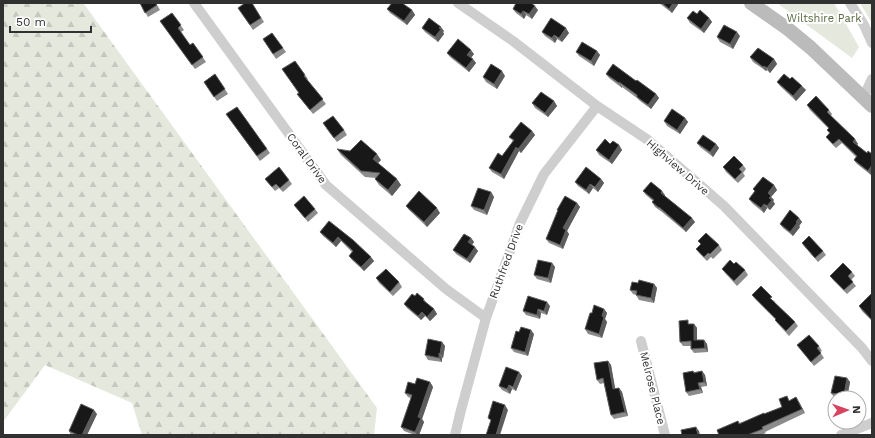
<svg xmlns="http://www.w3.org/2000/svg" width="875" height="438" viewBox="0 0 875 438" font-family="'Work Sans',sans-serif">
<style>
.green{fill:#e5e9dd}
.forest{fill:url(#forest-firs)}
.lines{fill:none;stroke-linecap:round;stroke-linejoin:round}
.minor{stroke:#cecece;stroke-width:10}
.secondary{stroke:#bbb;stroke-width:14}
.wall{fill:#8c8c8c}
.shaded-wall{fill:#5d5d5d}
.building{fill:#181818;stroke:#5d5d5d}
.labels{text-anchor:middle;stroke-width:4;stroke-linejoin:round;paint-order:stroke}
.park-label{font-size:11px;fill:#596941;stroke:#fff}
.street-label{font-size:11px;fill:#313131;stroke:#fff}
</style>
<defs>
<pattern id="forest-firs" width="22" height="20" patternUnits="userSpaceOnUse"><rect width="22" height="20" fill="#e5e9dd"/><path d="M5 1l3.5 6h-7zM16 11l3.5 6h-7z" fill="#c5c8be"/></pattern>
</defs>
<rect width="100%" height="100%" fill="#fff"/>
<!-- green -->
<path class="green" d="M777,3h57l25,44 -7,11z
M860,3h12v20z"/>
<!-- forest -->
<path class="forest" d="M3,3h81v1l293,404 -3,27h-232l-10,-32 -87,-38 -42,57z"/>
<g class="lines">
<!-- minor -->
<path class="minor" d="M194,3l132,182 120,104 40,29
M458,3l55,38 84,65 51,34 76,66 138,142 10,13
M850,3l14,22 8,18
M863,98l9,-19
M641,341l24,94
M455,435l6,-25 25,-92 34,-95 24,-49 53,-68
M841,435l31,-12"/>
<!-- secondary -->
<path class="secondary" d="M751,3l37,26 23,19 61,58"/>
</g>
<!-- wall -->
<path class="wall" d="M140,3h16l4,7 -12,7z
M252,3l12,19 -11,8 -15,-22z
M659,3h20l-7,10z
M387,9l25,1 3,5 -8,10 -17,-12z
M513,9l25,1 -6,9 -6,-4 -2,4 -8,-6z
M172,13l12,17 -3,2 9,13 3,-2 13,19 -11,7 -35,-48z
M697,14l12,4 3,4 -8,11 -14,-10 -3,-5z
M422,28l22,3 -1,1 1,2 -6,8 -13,-10z
M542,32l27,1 -7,9 -5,-3 -2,4 -10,-7z
M272,33l14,19 -10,7 -13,-20z
M740,36l-7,13 -13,-7 -3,-5z
M597,51l3,4 -6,11 -15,-10 -3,-4z
M447,53l27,1 -3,4 5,5 -7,9 -19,-15z
M750,57l24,2 3,5 -7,9 -3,-3 -1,1 -13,-9z
M295,61l13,18 -1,1 19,24 -13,10 -16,-20 2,-1z
M215,74l13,20 -11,7 -13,-19z
M606,74l30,7 20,13 3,4 -8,11 -11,-8 -3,-3 -15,-11v1l-13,-10z
M505,76l-8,13 -11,-7 -3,-5z
M790,79l16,11 -10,11 -16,-15 -3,-4z
M554,101l3,5 -9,11 -13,-9 -3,-5z
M807,105l22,5 3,4 -1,2 27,28 -1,1 14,30 -14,-11 -3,-4 2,-3 -14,-14 -6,5 -7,-7 -3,-4 3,-4 -2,-3 2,-1 -19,-19z
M237,107l33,46 -10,8 -34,-47z
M685,118l3,4 -8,12 -13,-8 -3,-5z
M326,128l18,2 3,5 -10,7z
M532,131l3,4 -14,18 -2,-2 -15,28 -12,-7 -3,-4 13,-12 11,-15 -4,-4z
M697,143l19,1 3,4 -6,9 -13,-10z
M610,144l9,1 3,5 -10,14 -13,-9 -3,-5z
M337,149l44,11 -3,3 23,22 -9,11 -13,-11 -4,-6 1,-1 -11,-1 -24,-22z
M743,165l3,4 -3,4 2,3 -7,7 -12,-11 -3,-5z
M265,179l24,1 3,4 -9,8 -4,-4 -4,3z
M601,179l3,4 -6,9 -5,-4 -4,6 -11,-8 -3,-4z
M774,185l3,5 -6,7 3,3 -1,1 2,3 -5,6 -3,-2 -3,5 -12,-10 -3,-4 6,-8 -2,-2z
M643,191l22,4 -1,1 31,26 -9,10 -24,-20 -7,-5 -3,-5 1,-1 -7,-6z
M491,192l3,5 -7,18 -13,-5 -3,-4z
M577,203l3,4 -13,24 2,3 -6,15 -14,-6 -3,-4z
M294,205l21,4 3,4 -10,9z
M406,206l34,7 -13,14 -18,-17z
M799,218l3,4 -3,4 1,1 -7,9 -10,-8 -3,-4z
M329,221l45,40 -10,10 -12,-11 -3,-4 3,-4 -11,-11 -5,6 -13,-11 -3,-4z
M471,238l3,4 -2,3 6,6 -8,12 -14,-9 -3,-4z
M698,241l21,4 3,5 -9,9 -2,-2 -4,4 -8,-8 -3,-4 5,-5z
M802,243l21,8 3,4 -8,7 -13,-15z
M552,263l3,4 -4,16 -14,-4 -3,-4z
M734,264l11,6 3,5 -11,11 -12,-13 -3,-4z
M852,272l3,4 -4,4 5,6 -9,8 -14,-14 -3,-4z
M376,278l23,4 3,5 -9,9 -14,-13z
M638,283l16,1 3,4 -3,15 -15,-3 -3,-5 -3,-1 -3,-4z
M872,293v28l-10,-10 -3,-5z
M752,295l23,6 -1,1 21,20 3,4 -9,10 -11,-12 -3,-4h1l-21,-21z
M415,296l9,3 2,4 8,6 3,5 -7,7 -5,-5 -4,4 -14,-12 -3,-4z
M550,306l-3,9 -6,-2 -1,6 -14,-4 -3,-4z
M604,309l3,4 -2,6 2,3 -5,16 -14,-4 -3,-5 7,-16z
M691,324h3l3,4v12h7l3,4 1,8 -14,1 -3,-4v-3h-8l-3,-4z
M534,334l-6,22 -14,-4 -3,-4z
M442,342l3,4 -2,12h-1v4l-14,-2 -3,-5z
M797,345l22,1 3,5 -2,1 4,6 -10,8z
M608,361l3,4 4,24 4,-1 3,4 6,24 -14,3 -3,-4 -7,-32 -4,1 -3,-4z
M693,371l1,1 8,-1 3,4 2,11 -6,1 2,6 -14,3 -3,-4z
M519,372l3,4 -6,15 -4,-2 -2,5 -8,-4 -3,-4z
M847,378l3,4 -3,16h-8l-5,-1 -3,-4z
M430,382l3,5 -11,32 2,3 -5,13h-4l-11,-4 -3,-4 10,-29 -3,-1 -3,-4 10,-9z
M796,397l3,5 6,11 -40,19 1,1 -5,2h-42l19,-14 2,2 42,-16 8,-7z
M97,414l-10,21h-16l-2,-4z"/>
<!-- shaded-wall -->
<path class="shaded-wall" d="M673,3h6l-7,10 -3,-4z
M535,6l3,4 -6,9 -3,-5z
M412,10l3,5 -8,10 -3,-4z
M523,11l3,4 -2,4 -3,-5z
M709,18l3,4 -8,11 -3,-4z
M441,27l3,4 -1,1 1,2 -6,8 -3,-5z
M566,28l3,5 -7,9 -3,-4z
M737,32l3,4 -7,13 -3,-5z
M554,35l3,4 -2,4 -3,-5z
M471,50l3,4 -4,5 -3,-4z
M597,51l3,4 -6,11 -3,-5z
M473,59l3,4 -7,9 -3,-4z
M774,59l3,5 -7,9 -3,-5z
M764,66l3,4 -1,1 -3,-4z
M502,71l3,5 -8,13 -3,-5z
M619,82l3,5v1l-3,-5z
M802,86l4,4 -10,11 -3,-5z
M656,94l3,4 -8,11 -3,-4z
M554,101l3,5 -9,11 -3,-4z
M685,118l3,4 -8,12 -3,-4z
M532,131l3,4 -14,18 -3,-4z
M855,139l3,5 -2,2 -3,-4z
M716,144l3,4 -6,9 -3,-5z
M619,145l3,5 -10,14 -3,-4z
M516,147l3,4 -15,28 -3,-5z
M377,154l4,6 -4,4 -4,-5z
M872,165v8l-1,2 -3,-4z
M397,179l4,6 -9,11 -4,-6z
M601,179l3,4 -6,9 -3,-5z
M590,184l3,4 -4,6 -3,-4z
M774,185l3,5 -6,7 3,3 -1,1 2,3 -5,6 -3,-4 1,-13z
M662,191l3,4 -1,2 -3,-4z
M491,192l3,5 -7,18 -3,-5z
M577,203l3,4 -13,24 2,3 -6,15 -3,-4 3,-17z
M764,204l3,4 -3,5 -3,-5z
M437,208l3,5 -13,14 -3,-5z
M692,218l3,4 -9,10 -3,-4z
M799,218l3,4 -3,4 1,1 -7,9 -3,-4z
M338,237l3,4 -5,6 -3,-4z
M471,238l3,4 -3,4 -3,-4z
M475,247l3,4 -8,12 -3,-4z
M371,257l3,4 -10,10 -3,-4z
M552,263l3,4 -4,16 -3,-5z
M654,284l3,4 -3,15 -3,-5z
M547,302l3,4 -3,9 -3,-4z
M434,309l3,5 -7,7 -3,-4z
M538,309l3,4 -1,6 -3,-4z
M604,309l3,4 -2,6 2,3 -5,16 -3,-4 3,-18z
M422,312l3,4 -4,4 -3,-4z
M694,324l3,4v17l-3,-5z
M531,330l3,4 -6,22 -3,-4z
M704,340l3,4 1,8 -3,-4z
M442,342l3,4 -2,12 -3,-4z
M439,353l3,5v4l-3,-4z
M608,361l3,4 5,28 -3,-4z
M702,371l3,4 2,11 -3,-4z
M519,372l3,4 -6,15 -3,-4z
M847,378l3,4 -3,16h-2l-1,-3z
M430,382l3,5 -11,32 2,3 -5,13h-2l-2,-3 3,-15z
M698,383l3,4 2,6 -3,-4z
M509,385l3,4 -2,5 -3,-5z
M619,388l3,4 6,24 -3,-4z
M796,397l3,5 6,11 -3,-4z
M505,405l3,5 -8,25h-4z
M94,410l3,4 -10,21h-5z
M696,427l3,4 1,4h-2z"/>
<!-- building -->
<path class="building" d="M140,3h15l2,2 -12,8z
M245,3h7l9,15 -11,7 -12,-17z
M392,3h10l10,7 -8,11 -17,-12z
M516,3h15l4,3 -6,8 -6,-3 -2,3 -8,-5z
M662,3h11l-4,6z
M700,10l9,8 -8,11 -14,-11 6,-7 4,3z
M172,13l9,12 -3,3 12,17 3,-2 10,14 -11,8 -32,-44z
M429,18l12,9 -2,1 2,1 -6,8 -13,-9z
M551,18l15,10 -7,10 -5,-3 -2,3 -10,-6z
M724,25l13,7 -7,12 -13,-7z
M272,33l11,15 -10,6 -10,-15z
M458,39l13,11 -4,5 6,4 -7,9 -19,-15z
M582,42l15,9 -6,10 -15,-9z
M758,48l16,11 -7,9 -3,-2 -1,1 -13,-10z
M295,61l10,14 -1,1 19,23 -13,11 -13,-16 2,-1 -17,-24z
M491,64l11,7 -8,13 -11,-7z
M613,64l23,17 1,-1 19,14 -8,11 -11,-8v-2l-18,-13v1l-13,-9z
M215,74l10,15 -11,8 -10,-15z
M784,74l6,5 2,-2 10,9 -9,10 -16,-14z
M541,92l13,9 -9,12 -13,-10z
M816,96l13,14 -2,2 28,27 -2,3 14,11 1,-2 4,3v11l-4,6 -14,-11 3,-4 -18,-17 -6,5 -7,-7 4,-4 -3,-3 2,-2 -22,-23z
M237,107l30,42 -10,7 -31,-42z
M672,109l13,9 -8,12 -13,-9z
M333,116l11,14 -10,8 -11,-15z
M521,122l11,9 -14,18 -2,-2 -15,27 -12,-6 9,-15 4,3 12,-16 -5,-3z
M703,135l13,9 -6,8 -13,-9z
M605,139l5,5 3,-3 6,4 -10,15 -13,-10z
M361,140l16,14 -4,5 24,20 -9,11 -13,-11 5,-6 -19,-2 -24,-22 13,2z
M734,156l9,9 -4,4 3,3 -7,7 -12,-12z
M279,167l10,13 -9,8 -4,-4 -4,3 -7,-8z
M586,167l15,12 -6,8 -5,-3 -4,6 -11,-8z
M763,177l11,8 -6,8 3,3 -2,2 3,2 -5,6 -3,-2 -3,4 -12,-9 6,-8 -2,-2z
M651,182l11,9 -1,2 31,25 -9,10 -24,-21v1l-7,-6 2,-2 -11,-9z
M478,188l13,4 -7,18 -13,-4z
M419,191l18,17 -13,14 -18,-16z
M304,196l11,13 -10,9 -11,-13z
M565,196l12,7 -14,25 3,2 -6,15 -14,-6 12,-29h-1z
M790,210l9,8 -3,4 1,1 -7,9 -10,-8z
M329,221l24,19 18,17 -10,10 -12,-11 4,-5 -15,-14 -5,6 -13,-11z
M706,233l13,12 -9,9 -2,-1 -4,4 -8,-8 5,-5 -3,-3z
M464,234l7,4 -3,4 7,5 -8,12 -14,-9z
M809,236l14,15 -8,7 -13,-15z
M538,260l14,3 -4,15 -14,-3z
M730,260l4,4 2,-2 9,8 -11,11 -12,-12z
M843,263l9,9 -4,4 5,6 -9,8 -14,-14z
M386,269l13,13 -9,10 -14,-14z
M639,280l15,4 -3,14 -15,-3 1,-4 -7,-1 2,-8 6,1z
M761,286l11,11 -2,1 25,24 -9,9 -11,-11 1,-1 -24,-24z
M417,293l7,6 -1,1 11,9 -7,8 -5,-5 -4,4 -14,-12 8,-10 3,2z
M872,293v27l-13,-14z
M528,296l19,6 -3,9 -6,-2 -1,6 -14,-4z
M594,305l10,4 -2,7 2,1 -5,17 -14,-5 5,-16h2z
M688,320v4h6v16h10l1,8 -14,1v-8l-11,1 -1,-21z
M521,327l10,3 -6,22 -14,-4 5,-17 3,1z
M809,335l10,11 -2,2 4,5 -10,9 -14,-17z
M428,339l14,3 -2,12 -1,-1v5l-14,-3z
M608,361l5,28 6,-1 6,24 -14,3 -8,-37 -6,2 -3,-17z
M506,367l13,5 -6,15 -4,-2 -2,4 -8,-3z
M693,371l1,2 8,-2 2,11 -6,1 2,6 -14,3 -3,-19z
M835,376l12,2 -3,17 -13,-2z
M417,378l13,4 -12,35 3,1 -6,14 -14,-5 11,-32 -7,-2 3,-11 7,2z
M787,396l2,5 7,-4 6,12 -40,18 1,2 -16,6h-28l-2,-5 21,-9 1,3 25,-11v1l18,-7 -3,-8z
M493,401l12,4 -9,30h-10l5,-15 -3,-2z
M81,404l13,6 -12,25h-4l-9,-4z
M696,427l2,8h-16l-1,-5z"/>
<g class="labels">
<!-- park labels -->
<g class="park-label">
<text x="824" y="22">Wiltshire Park</text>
</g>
<!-- street labels -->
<g class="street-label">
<text transform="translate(307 158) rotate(54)" y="4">Coral Drive</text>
<text transform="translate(678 167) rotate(41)" y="4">Highview Drive</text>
<text transform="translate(506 261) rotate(-70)" y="4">Ruthfred Drive</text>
<text transform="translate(653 388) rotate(76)" y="4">Melrose Place</text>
</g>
</g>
<!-- border -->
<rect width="875" height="438" fill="none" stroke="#313131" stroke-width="8"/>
<!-- north arrow -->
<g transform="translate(847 410) rotate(88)"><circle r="19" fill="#ffffff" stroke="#adadad"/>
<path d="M0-3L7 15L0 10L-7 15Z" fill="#d74461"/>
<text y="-6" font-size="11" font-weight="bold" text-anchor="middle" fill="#313131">N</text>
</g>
<!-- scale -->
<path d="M10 26v6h81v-6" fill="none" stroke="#313131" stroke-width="2"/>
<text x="16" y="26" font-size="12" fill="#313131" stroke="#ffffff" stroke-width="3" paint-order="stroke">50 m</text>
</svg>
